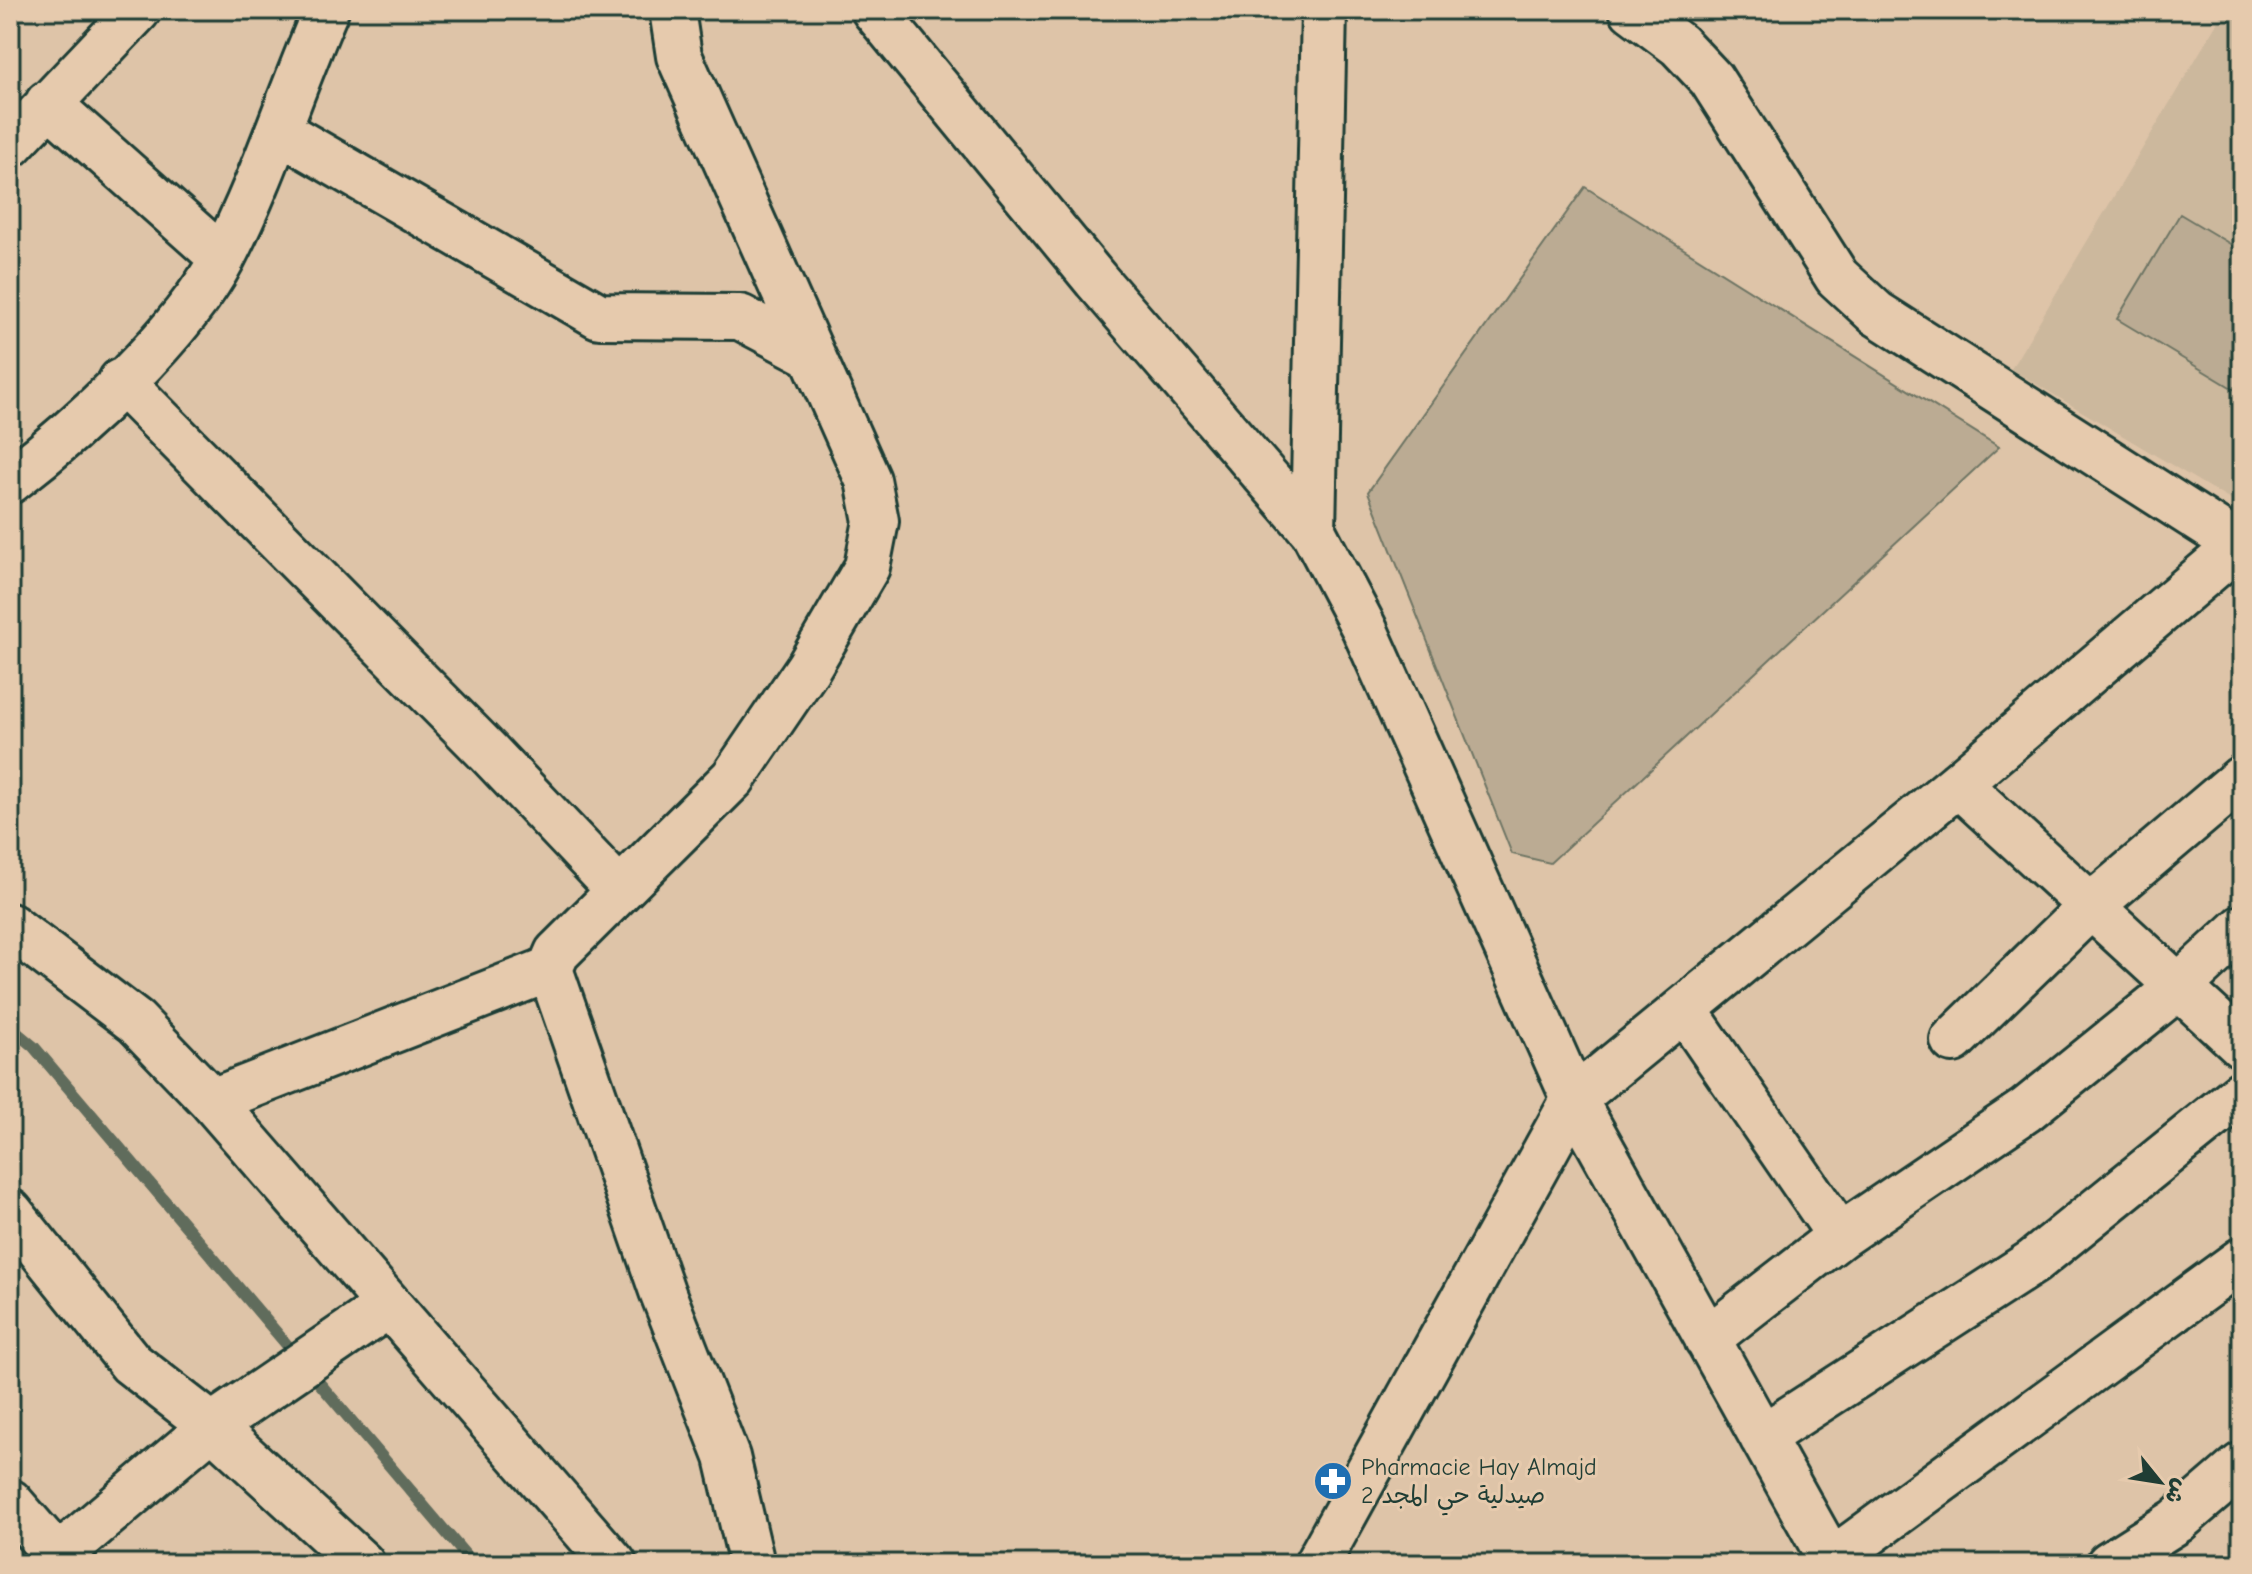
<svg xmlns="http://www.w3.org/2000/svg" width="2252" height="1574" viewBox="0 0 2252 1574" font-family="'Comic Neue','Playpen Sans Arabic',sans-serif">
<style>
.built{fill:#ccb89d}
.green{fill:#bbab93;stroke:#6d7464;stroke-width:2}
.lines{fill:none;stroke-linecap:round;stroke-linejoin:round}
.stream{stroke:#616c5c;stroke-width:12}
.minor-casing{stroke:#1f3d34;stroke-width:50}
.minor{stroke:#e6caad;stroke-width:44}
.labels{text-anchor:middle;stroke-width:6;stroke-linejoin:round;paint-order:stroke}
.poi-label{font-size:24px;fill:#1f3d34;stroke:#e6caad;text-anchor:start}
</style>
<rect width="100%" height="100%" fill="#dec4a8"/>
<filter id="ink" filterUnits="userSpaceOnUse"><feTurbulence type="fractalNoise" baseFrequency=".0125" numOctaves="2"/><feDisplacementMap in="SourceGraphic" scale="16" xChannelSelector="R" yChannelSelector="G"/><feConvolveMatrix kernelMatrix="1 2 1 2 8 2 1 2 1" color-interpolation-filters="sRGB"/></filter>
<g filter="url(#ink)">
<!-- built -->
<path class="built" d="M2225,10h17v497l-231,-138z"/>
<!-- green -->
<path class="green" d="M1585,187l414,260 -449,416 -38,-9 -144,-362z
M2180,214l62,37v143l-125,-75z"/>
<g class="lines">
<!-- stream -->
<path class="stream" d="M10,1027l24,20 439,517"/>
<defs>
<path id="minor" d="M672,10l7,46 189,424 8,41 -9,46 -59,101 -75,110 -176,175 -7,16 112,322 65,166 25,107
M874,10l222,270 217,251 51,97 210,471 259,465
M1632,10l47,35 32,34 126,198 39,36 363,232
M48,103l174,155
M279,131l320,185 141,1 72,38
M10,145l128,-135
M121,381l368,372 129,136
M10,481c69,-53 173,-147 213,-224 41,-79 67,-165 103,-247
M1313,531l11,-521
M1958,784l284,261
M10,926l126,96 76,79 402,463
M1684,1009l156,227
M1953,1040l138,-134 151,-128
M212,1101l338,-132
M10,1212l121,151 81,63 150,138
M1707,1339l133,-103 186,-126 151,-122 65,-60
M1762,1437l271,-175 209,-169
M10,1502l47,54
M1831,1561l411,-301
M49,1564l163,-138 177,-121
M1317,1564l257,-465 384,-315 281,-239 3,2
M2109,1564l68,-43 65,-56"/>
</defs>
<!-- minor casing -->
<use href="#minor" class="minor-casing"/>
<!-- minor -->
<use href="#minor" class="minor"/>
</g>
</g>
<!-- icons -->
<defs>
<symbol id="pharmacy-disc" viewBox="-11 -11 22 22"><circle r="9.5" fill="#1f6fb2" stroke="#e6caad"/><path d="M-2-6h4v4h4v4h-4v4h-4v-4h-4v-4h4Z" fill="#fff"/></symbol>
</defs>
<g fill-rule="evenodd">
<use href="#pharmacy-disc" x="1311" y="1459" width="44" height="44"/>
</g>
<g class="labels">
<!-- poi labels -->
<g class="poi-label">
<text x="1361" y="1475">Pharmacie Hay Almajd<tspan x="1361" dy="28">2 صيدلية حي المجد</tspan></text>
</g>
</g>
<!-- margin -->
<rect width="2252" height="1574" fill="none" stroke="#e6caad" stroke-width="40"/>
<rect x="20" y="20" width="2212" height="1534" fill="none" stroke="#1f3d34" stroke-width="3" filter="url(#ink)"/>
<!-- north arrow -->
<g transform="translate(2160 1482) rotate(120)" stroke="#e6caad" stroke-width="6" paint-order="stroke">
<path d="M0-6L14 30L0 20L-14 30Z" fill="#1f3d34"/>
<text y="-12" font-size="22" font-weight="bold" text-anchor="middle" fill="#1f3d34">ش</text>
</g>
</svg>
